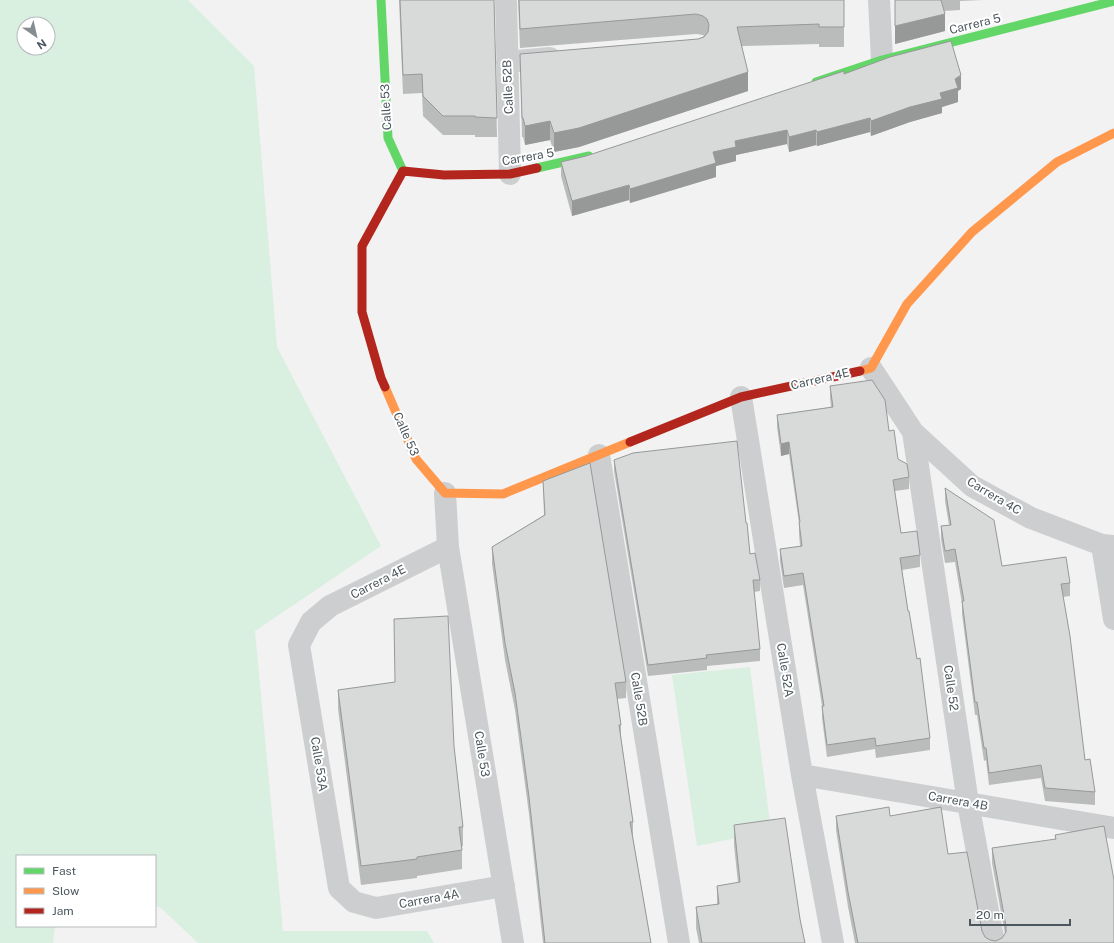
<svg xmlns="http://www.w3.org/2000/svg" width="1114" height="943" viewBox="0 0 1114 943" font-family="'Public Sans',sans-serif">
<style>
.green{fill:#d9efe0;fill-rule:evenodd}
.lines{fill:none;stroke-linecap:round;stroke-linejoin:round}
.street{stroke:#ccced0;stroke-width:22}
.fast{stroke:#63d668;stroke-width:9}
.slow{stroke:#ff974d;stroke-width:9}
.jam{stroke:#b3261e;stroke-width:9}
.wall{fill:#babbbb}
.shaded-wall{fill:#979999}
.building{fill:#d8dada;stroke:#979999}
.labels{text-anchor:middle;stroke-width:4;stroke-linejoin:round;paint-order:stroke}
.street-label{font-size:12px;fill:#4b565d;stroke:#fff}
</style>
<rect width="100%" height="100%" fill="#f2f2f2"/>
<!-- green -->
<path class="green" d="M0,0h188l66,66 23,281 104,199 -126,85 28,300h144l7,12h-236l-37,-35 -6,-2v-50h-138v70h38l-2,17h-53zM24,24h24v24h-24z
M750,667l21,164 -74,15 -25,-171z"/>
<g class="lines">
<!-- street -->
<path class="street" d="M506,0l4,174
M879,0l3,60
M507,62l43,-4
M871,368l42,64 59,54 59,32 71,27 12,1
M741,397l61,378 31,168
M913,432l55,371 26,140
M599,455l80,488
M445,493l3,54 65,396
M1102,545l12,74
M448,547l-118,59 -19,16 -12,23 40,243 15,14 22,6 128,-22
M802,775l312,53"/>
<!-- fast -->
<path class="fast" d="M381,0l7,138 15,33
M816,82l66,-22 232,-59
M537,168l52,-12"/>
<!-- slow -->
<path class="slow" d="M860,371l11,-3 36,-64 65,-72 85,-70 57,-29
M385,387l31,72 29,34 58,1 127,-52"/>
<!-- jam -->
<path class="jam" d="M403,171l41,4 66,-1 27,-6
M385,387l-4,-9 -19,-66v-66l41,-75
M630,442l111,-45 119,-26"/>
</g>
<!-- wall -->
<path class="wall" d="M399,0h95l3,137h-22v-2h-32l-20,-19 -1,-23 -19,1z
M518,0h326v47h-25v-3l-77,2 6,45 -169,56 -25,5 -4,-12 -25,5 -2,-8h-1l-2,-83 178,-15 6,-3 -1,-1 -7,-1 -176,14z
M895,0h88l-23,1v9l-16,1 1,20 -50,13z
M844,74l117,15 -3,2v11l-16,5v6l-32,9 -39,14 -1,-4 -53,14 -1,-1 -27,7 -2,-8 -51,11v6l-20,5v11l-86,26 -1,-3 -57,16 -11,-40v-14l25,-6z
M830,386l59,45 9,28 11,18v12l-14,2 6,42 19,22v12l-18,3 6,41 22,127v12l-54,8 -1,-9 -48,8 -5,-39v-12l-19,-121 -19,3 -4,-27v-12l20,-3 -1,-12v-11l-10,-69 -8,2 -4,-29v-12l54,-8 -1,-9z
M614,460l132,63 4,31 10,26v11l-6,1 6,57v12l-53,5v4l-59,6 -34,-205z
M543,481l83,201v16l-9,1 4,26v12l12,85v16l18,105h-108l-14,-129 -14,-104 -10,-50 -13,-96v-17l52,-32z
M945,488l57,78 68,17v13l-7,1 22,163 10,32v13l-50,-4 -4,-23 -52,7 -3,-25 -2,1 -7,-46h-2l-13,-101v-10l-7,-42 -10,1 -4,-24v-13l8,-1 -4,-24z
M338,690l116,56 9,81v19h-1v23l-45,7v2l-56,7 -23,-176z
M836,816h54l58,38 34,77 3,6 5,3 6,1 6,-3 3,-4 -13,-71v-15l63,-8v-5l59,108h-259l-7,-36 -12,-77z
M734,825l66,94 5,24h-106l-3,-15v-21l21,-2v-19l21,-3 -4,-38z"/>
<!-- shaded-wall -->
<path class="shaded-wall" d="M945,14v17l-50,13v-18z
M748,72v19l-169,56 -25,5v-19z
M961,75v14l-3,2v11l-16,5v6l-32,9 -39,14v-15l69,-28 15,-14z
M870,118v14l-53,14v-14z
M550,121v19l-25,5v-19z
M787,130v14l-51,11v6l-20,5v11l-86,26v-14l83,-37 22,-11z
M816,130v15l-27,7v-15z
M629,185v15l-57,16v-15z
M789,442v12l-8,2v-12z"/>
<!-- building -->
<path class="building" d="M400,0h94l3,118 -22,-1v-1h-32l-20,-20 -1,-22 -19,1z
M519,0h325v27h-25v-3l-82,3 11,45 -169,56 -25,5 -4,-12 -25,5 -2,-8h-1l-2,-64 178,-15 6,-2 4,-5 1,-7 -2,-6 -4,-3 -7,-2 -176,15z
M895,0h46l4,14 -50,12z
M951,41l10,34 -6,4 3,9 -18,5 2,6 -32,8 -39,14 -1,-3 -53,14 -1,-2 -27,7 -2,-7 -52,11 1,6 -23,5 3,11 -86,26 -1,-4 -57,16 -11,-39 25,-6 258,-85v3l46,-17z
M872,380l13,20 4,31 5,-1 4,29 9,5 2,13 -16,3 8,53 16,-2 3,24 -20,3 8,53h1l8,48 3,-1 10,80 -54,8 -1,-8 -48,7 -5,-39h2l-21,-133 -19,3 -4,-27 22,-3 -3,-24h1l-11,-80 -8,2 -4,-29 56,-8 -3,-21z
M737,441l9,82h1l3,31 5,-1 5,27h-7l7,69 -54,6 1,3 -59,7 -34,-205 19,-7z
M590,463l36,219 -11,1 6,42h-2l14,97h-3l21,121h-106l-16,-146 -14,-104 -10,-50 -13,-96 53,-32 -2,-34z
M945,488l49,32 8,46 64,-9 4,26 -9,1 9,52 15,124 5,-1 5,33 -50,-4 -4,-23 -52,8 -3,-25h-2l-7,-46h-2l-13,-101h2l-9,-52 -10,2 -4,-25 10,-1z
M448,616l6,130 9,81h-4l3,23 -45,7v2l-56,7 -23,-176 57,-8 -1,-63z
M889,807l1,9 51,-9 7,47 19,-2 15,79 3,6 5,3 6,1 6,-3 4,-6v-6l-14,-78 64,-9 -1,-4 49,-9 10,54v63h-256l-10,-51 -12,-76z
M785,818l15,101 5,24h-103l-6,-36 23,-3 -2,-18 23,-4 -6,-57z"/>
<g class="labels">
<!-- street labels -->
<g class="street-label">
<text transform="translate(975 24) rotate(-14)" y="4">Carrera 5</text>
<text transform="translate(508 87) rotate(-92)" y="4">Calle 52B</text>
<text transform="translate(386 107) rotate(-93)" y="4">Calle 53</text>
<text transform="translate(528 157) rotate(-10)" y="4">Carrera 5</text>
<text transform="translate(820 379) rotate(-13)" y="4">Carrera 4E</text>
<text transform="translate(406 434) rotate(66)" y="4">Calle 53</text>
<text transform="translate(994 496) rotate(31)" y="4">Carrera 4C</text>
<text transform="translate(378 582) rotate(-27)" y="4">Carrera 4E</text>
<text transform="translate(785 670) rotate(81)" y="4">Calle 52A</text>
<text transform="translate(951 688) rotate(82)" y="4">Calle 52</text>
<text transform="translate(639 699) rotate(81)" y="4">Calle 52B</text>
<text transform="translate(482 754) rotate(81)" y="4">Calle 53</text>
<text transform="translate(319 764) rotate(81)" y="4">Calle 53A</text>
<text transform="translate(958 801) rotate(10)" y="4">Carrera 4B</text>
<text transform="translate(429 899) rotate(-10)" y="4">Carrera 4A</text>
</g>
</g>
<!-- legend -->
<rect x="16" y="855" width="140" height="72" fill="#ffffff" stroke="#b7bbbe"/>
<rect x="24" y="868" width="20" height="6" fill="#63d668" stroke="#b7bbbe"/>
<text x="52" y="875" font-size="12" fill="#4b565d">Fast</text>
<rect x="24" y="888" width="20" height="6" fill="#ff974d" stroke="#b7bbbe"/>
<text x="52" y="895" font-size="12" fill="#4b565d">Slow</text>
<rect x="24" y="908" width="20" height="6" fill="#b3261e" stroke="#b7bbbe"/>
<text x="52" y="915" font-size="12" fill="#4b565d">Jam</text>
<!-- north arrow -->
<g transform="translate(36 36) rotate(146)"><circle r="19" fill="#ffffff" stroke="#b7bbbe"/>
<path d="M0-3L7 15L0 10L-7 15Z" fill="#858d91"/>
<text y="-6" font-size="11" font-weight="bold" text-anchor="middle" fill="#4b565d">N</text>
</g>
<!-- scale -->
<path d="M970 919v6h100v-6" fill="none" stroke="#4b565d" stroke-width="2"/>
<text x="976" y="919" font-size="12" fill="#4b565d" stroke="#ffffff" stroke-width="3" paint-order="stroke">20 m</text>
</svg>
